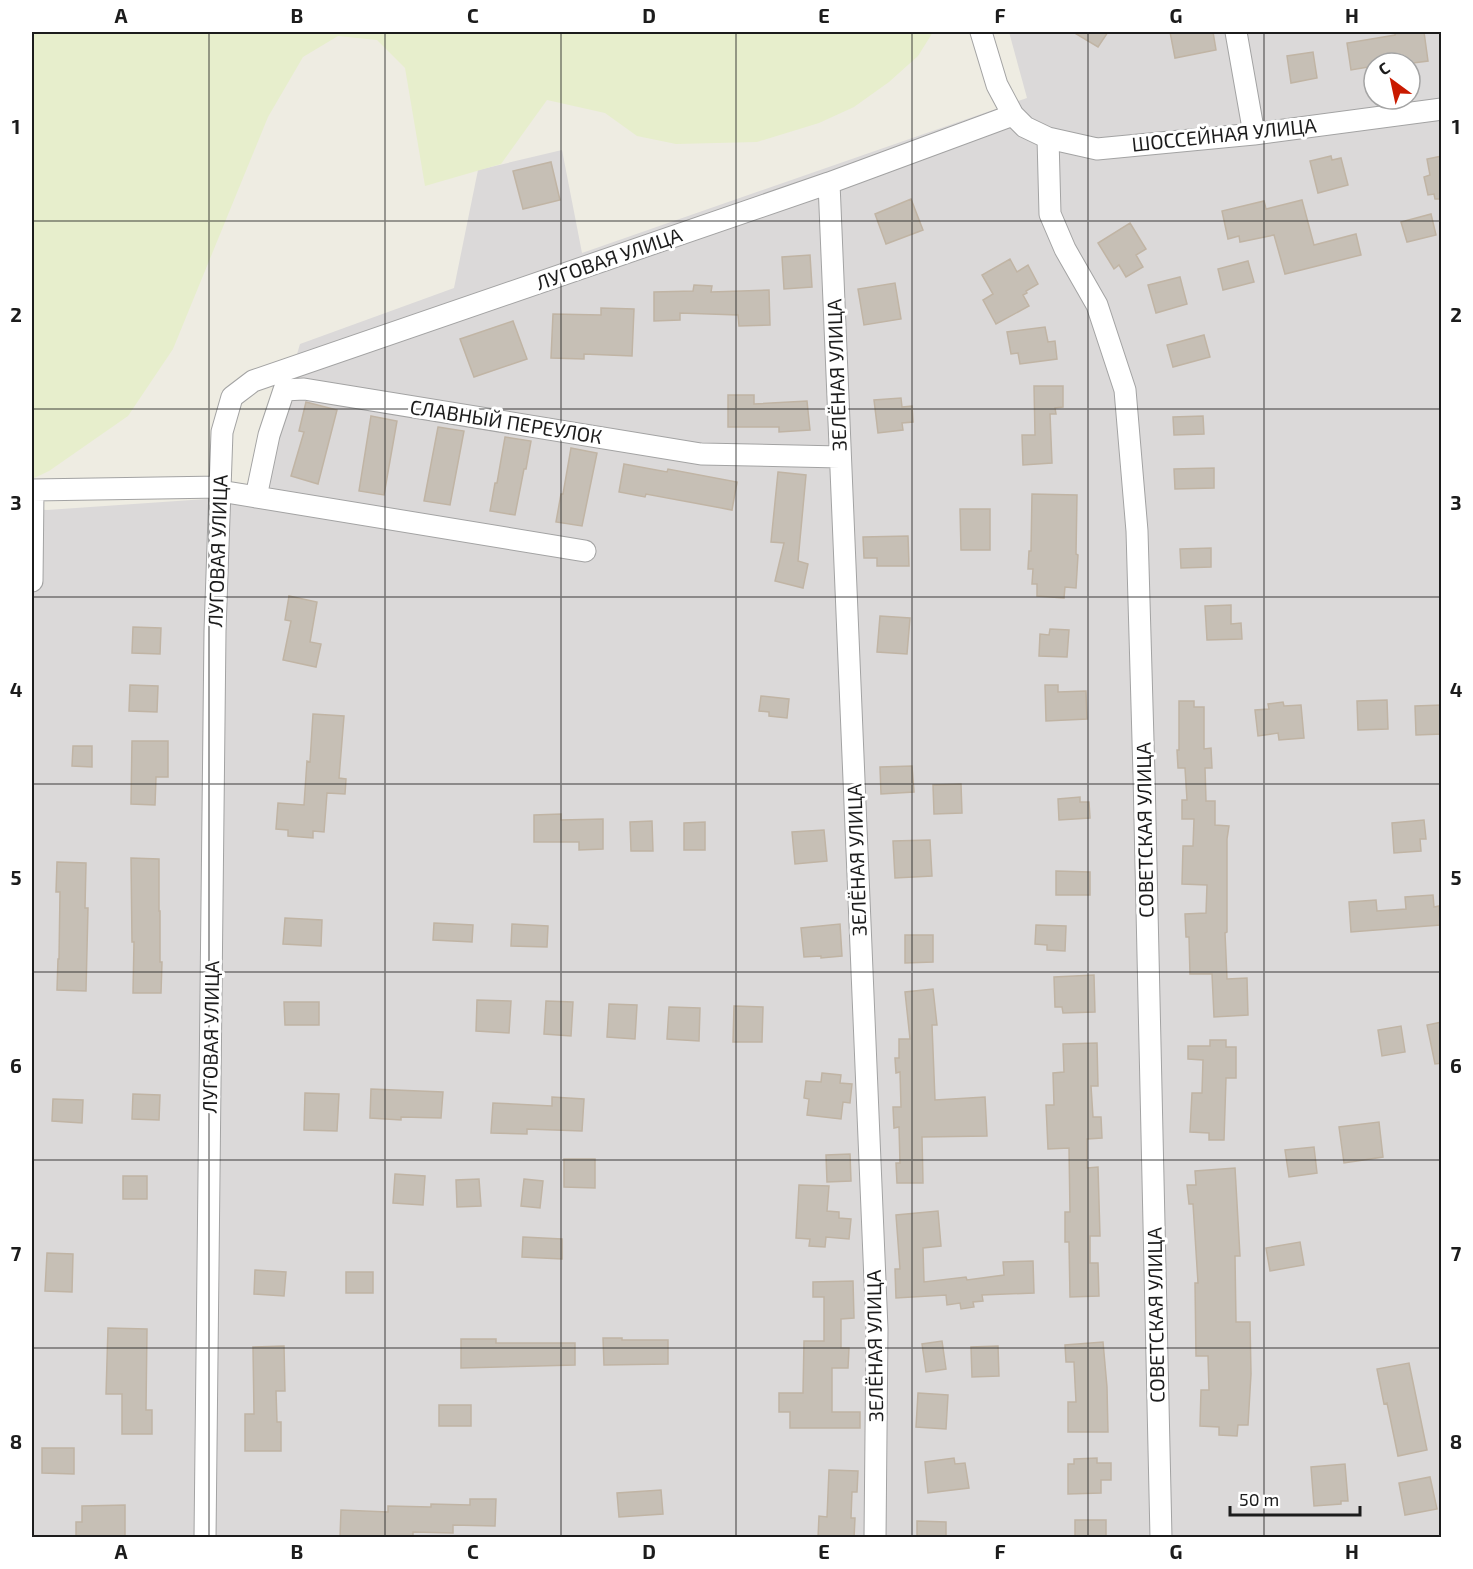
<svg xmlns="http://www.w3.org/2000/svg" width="1473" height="1569" viewBox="0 0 1473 1569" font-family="'Exo 2',sans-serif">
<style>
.residential{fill:#dbd9d9;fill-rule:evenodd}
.farmland{fill:#e7eecc}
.building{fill:#c6bfb5;stroke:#c0b4a4;stroke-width:1.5}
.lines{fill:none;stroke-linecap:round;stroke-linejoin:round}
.street-casing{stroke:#a3a3a3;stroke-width:23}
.street{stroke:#fff;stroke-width:21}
.grid{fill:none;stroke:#1c1c1c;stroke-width:1.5;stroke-opacity:0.55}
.labels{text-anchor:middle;stroke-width:6;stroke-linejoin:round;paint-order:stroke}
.street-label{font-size:20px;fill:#1c1c1c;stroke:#fff}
.neatline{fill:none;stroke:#1c1c1c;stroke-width:2}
.grid-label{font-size:20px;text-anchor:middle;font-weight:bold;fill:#1c1c1c}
</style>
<rect width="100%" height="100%" fill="#eeece2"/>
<!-- residential -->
<path class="residential" d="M1009,32h432v1505l-1409,1v-1029l15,1 159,-11 56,-9 24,-98 14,-48 154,-56 24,-118 84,-20 20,103 445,-155zM1374,63h36v36h-36z"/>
<!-- farmland -->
<path class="farmland" d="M32,32h901l-15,24 -29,26 -35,25 -35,16 -62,19 -81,2 -39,-8 -32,-23 -58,-13 -46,64 -76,22 -20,-118 -28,-28 -39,-4 -35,21 -35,60 -95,232 -45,67 -79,55 -17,8z"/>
<!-- building -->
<path class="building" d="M1073,32h35l-10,15z
M1170,32h43l3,18 -41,8z
M1395,32h29l4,29 -15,2h-39v3l-23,4 -4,-27 48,-8z
M1313,52l4,26 -26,5 -4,-27z
M1331,156l1,4 9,-2 7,27 -30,8 -8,-32z
M1442,156v43h-7l-1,-5 -6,1 -4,-18 6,-2 -3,-16z
M551,162l9,38 -37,9 -10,-38z
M911,199l12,31 -37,14 -11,-30z
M1302,200l12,45 42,-11 5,21 -76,19 -11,-39 -34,7 -1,-6 -11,3 -6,-28 42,-10 2,8z
M1431,214l5,21 -29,7 -6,-20z
M1130,223l16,26 -10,6 7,12 -17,10 -7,-12 -5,4 -16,-26z
M810,255l2,32 -28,2 -2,-32z
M1010,259l7,13 11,-7 10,19 -12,7 1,2 -4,2 6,11 -33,18 -13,-24 10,-6 -11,-19z
M1248,261l6,21 -31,8 -5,-21z
M1180,277l7,27 -31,9 -8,-28z
M895,283l6,36 -37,6 -6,-36z
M694,285l18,1 -1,6 58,-2 1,35 -31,1 -1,-11 -58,-2v7l-26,1v-29l39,-1z
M601,308l33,1 -2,47 -48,-2v5l-33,-1 2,-44 48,1z
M513,321l14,38 -53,18 -14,-38z
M1045,327l3,15 7,-1 2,18 -37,5 -2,-11 -7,1 -4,-22z
M1204,335l6,22 -37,10 -6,-22z
M1034,386h29v21l-8,1 1,6h-6l2,49 -29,2 -1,-30h13z
M728,395h26v9l53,-3 3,29 -31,2v-5h-51z
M901,398l1,9 10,-1 1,16 -11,1 1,7 -25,3 -4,-33z
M306,402l31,8 -19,74 -27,-8 13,-44 -5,-1z
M371,416l26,5 -13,74 -25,-4z
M1203,416l1,18 -30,1 -1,-18z
M438,427l26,4 -14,74 -26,-4z
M505,437l26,4 -5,28h-2l-9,46 -25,-4 5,-28h2z
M571,448l26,5 -15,73 -26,-4 5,-28h2z
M624,464l43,8 1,-3 69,13 -5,28 -86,-16 -1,3 -26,-5z
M1214,468v20l-39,1 -1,-20z
M778,472l28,3 -8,86 10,3 -5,24 -28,-7 9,-38 -13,-1z
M1032,494l45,1 -1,59 2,1 -2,33 -11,-1 -1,11 -27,-2v-12h-5l1,-15h-5l1,-18h2z
M960,509h30v41h-29z
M908,536l1,30h-32v-8h-13l-1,-21z
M1211,548v19l-30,1 -1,-19z
M289,596l28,6 -7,40 11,2 -5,23 -33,-7 8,-39 -6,-1z
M1231,605v19l10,-1 1,16 -35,1 -2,-34z
M880,616l30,2 -3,36 -30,-2z
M133,627l28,1 -1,26 -28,-1z
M1050,629l19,1 -2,27 -28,-1 1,-22 9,1z
M130,685l28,1 -1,26 -28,-1z
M1045,685h13v7l28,-1 1,28 -41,2z
M761,696l28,3 -2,19 -18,-2v-4l-10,-1z
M1387,700l1,29 -30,1 -1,-29z
M1179,701h15v6h10v42l7,-1 1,20h-7l1,33h9v24l14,1 -2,13v93l-2,1 2,46 20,-1 1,37 -34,2 -2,-43h-22l-1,-37h-3l-1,-23 21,-1 1,-28 -25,-1 1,-38h10l1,-27h-12v-19h5l-2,-32h-7l-1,-18h2z
M1283,702l1,4 17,-1 3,33 -25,2 -1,-7 -20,3 -3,-26 14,-1 -1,-5z
M1442,705v29l-26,1 -1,-29z
M313,714l31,2 -5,62 7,1 -1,15 -18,-1 -3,39 -11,-1v7l-25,-2v-6l-12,-1 2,-26 26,2 3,-44 3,1z
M132,741h36v36h-12l-1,28 -24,-1z
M73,746h19v21l-20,-1z
M912,766l2,26 -33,2 -1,-27z
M961,784l1,29 -28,1 -1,-29z
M1080,797v5h9l1,16 -31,2 -1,-21z
M561,814v6l42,-1v30l-24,1v-8h-45v-27z
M1424,820l2,19h-6l1,12 -27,2 -2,-30z
M652,821l1,30h-22l-1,-29z
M705,822v28h-21v-27z
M824,830l3,31 -32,3 -3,-32z
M930,840l2,36 -37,2 -2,-37z
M131,858l28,1v52h1v51h2l-1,31h-28l1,-51h-2z
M57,862l29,1 -1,45h3l-2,83 -29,-1 1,-31h1l1,-67h-4z
M1056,871l34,1v23h-34z
M1433,895l1,12 5,-1 1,19 -89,7 -2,-30 27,-2 1,11 29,-2 -1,-12z
M285,918l37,2 -1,26 -38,-2z
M434,923l39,2 -1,17 -39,-2z
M512,924l36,2 -1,21 -36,-1z
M840,924l2,32 -21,2v-2l-17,1 -3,-29z
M1036,925l30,1 -1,25 -18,-1v-5l-12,-1z
M905,935h28v27l-28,1z
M1094,975l1,37 -32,1 -1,-6h-7l-1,-30z
M933,989l4,36h-5l3,75 50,-3 2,39 -65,1 1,46h-26l-1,-20h4l-1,-36 -5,1 -1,-21h8l-1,-35 -4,1 -1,-15h4v-19h11l-5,-47z
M477,1000l34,1 -2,32 -33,-2z
M546,1001l27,1 -2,34 -27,-2z
M284,1002h35v23h-34z
M609,1004l28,1 -2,34 -28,-2z
M734,1006l29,1 -1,35h-29z
M669,1007l31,1 -1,33 -32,-2z
M1442,1022v41l-7,1 -8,-39z
M1401,1026l4,26 -23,4 -4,-26z
M1210,1040h16v7h10v31h-10l-2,62h-15v-7l-19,-1 2,-39h10l1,-33 -15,-1v-13h22z
M1097,1043l1,43h-7l2,31h8l1,21 -15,1v29l11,-1 2,69h-10v27h8l1,33 -29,1 -1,-55h-4v-30h5l-1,-64 -21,1 -2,-44h8l-1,-32 11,-1 -1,-28z
M822,1073l19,2 -1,8 12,1 -2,19 -7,-1 -2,17 -34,-4 2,-16 -5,-1 2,-17 15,1z
M371,1089l72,3 -2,26 -40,-1v3l-31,-2z
M305,1093l34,1 -2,37 -33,-1z
M133,1094l27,1 -1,25 -27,-1z
M552,1097l32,2 -2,32 -55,-2v5l-36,-1 2,-30 59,3z
M53,1099l30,1 -1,23 -30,-2z
M1379,1122l4,35 -39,6 -5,-36z
M1314,1147l3,26 -28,4 -4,-27z
M850,1154l1,27 -24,1 -1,-27z
M564,1159h31v29l-31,-1z
M1235,1168l5,88h-5l1,66h14l1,52 -3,51h-10l-1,11 -18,-1v-8l-19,-1 1,-36h8l-1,-34h-12l-1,-73h3l-5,-79h-4l-2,-19h9l-1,-14z
M395,1174l30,2 -2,29 -30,-2z
M123,1176h24v23h-24z
M479,1179l2,27 -24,1 -1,-27z
M524,1179l19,2 -3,27 -19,-2z
M799,1185l30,1 -2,25 12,1v6l12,1 -2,20 -23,-2 -1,10 -16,-1 1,-7 -14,-1z
M938,1211l3,35 -18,2 1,34 42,-5 1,3 37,-5 -1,-13 30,-1 1,32 -52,2 1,6 -10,1 1,5 -13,2 -1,-6 -13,2 -1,-10 -50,3 -1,-29h5l-4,-54z
M523,1237l39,2v20l-40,-2z
M1300,1242l4,23 -34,6 -4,-23z
M47,1253l26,1 -1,38 -27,-1z
M255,1270l31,2 -2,24 -30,-2z
M346,1272h27v21h-27z
M853,1281l1,37 -13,1v29h8l-1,20h-16v44h28v16h-70v-16h-11v-19h24l1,-52h20v-44h-11v-15z
M108,1328l39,1 -1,81h6v24h-30v-40h-16z
M603,1338h19v2h46v24l-64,1z
M461,1339h35v4h79v22l-114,3z
M942,1341l4,28 -20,3 -4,-28z
M1103,1342l4,45 1,45h-40v-30h8l-1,-19 -1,-21h-8l-1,-17z
M284,1346l1,45h-9l1,31h4v29h-36v-37h9l-1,-67z
M998,1346l1,30 -27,1 -1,-30z
M1409,1363l18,87 -29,6 -11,-53 -3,1 -7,-35z
M918,1393l30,2 -2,34 -30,-2z
M439,1405h32v21h-32z
M42,1448h32v26l-32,-1z
M954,1458l1,6 10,-1 4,25 -41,5 -3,-31z
M1097,1458v5h14v17h-10v13l-33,1v-30h6v-5z
M1345,1464l3,37h-7v3l-27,2 -3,-39z
M829,1470l29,1 -1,21h-5l-1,26h4l-1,20h-36l1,-22 8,1z
M1430,1477l7,32 -32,6 -6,-32z
M661,1490l2,24 -44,3 -2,-24z
M470,1499h26l-1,27 -42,-1v8l-40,-1v5l-48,-1v2h-25l1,-28 47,2v-6l43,1v-3l39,1z
M125,1505v33h-49v-16h6v-16z
M1075,1520h31v18h-31z
M917,1521l29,1v16h-29z"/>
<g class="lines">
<defs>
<path id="street" d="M981,32l16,53 16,30 12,12 23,11 49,11 157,-15 188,-25
M1236,32l18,102
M1048,138l2,76 15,35 32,56 28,85 12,141 7,244 17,763
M829,183l48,1146 -2,209
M220,491l365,60
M256,497l13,-62 15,-45 20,-1 397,65 139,3
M32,581l1,-91 187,-3
M205,1538l10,-907 7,-199 10,-35 21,-16 576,-198 184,-68"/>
</defs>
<!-- street casing -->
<use href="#street" class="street-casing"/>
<!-- street -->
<use href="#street" class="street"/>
</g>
<!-- grid -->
<path class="grid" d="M209,32v1506M385,32v1506M561,32v1506M736,32v1506M912,32v1506M1088,32v1506M1264,32v1506M32,221h1410M32,409h1410M32,597h1410M32,784h1410M32,972h1410M32,1160h1410M32,1348h1410"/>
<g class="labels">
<!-- street labels -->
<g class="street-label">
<text transform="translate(1224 135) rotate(-6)" y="7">ШОССЕЙНАЯ УЛИЦА</text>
<text transform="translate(609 259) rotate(-19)" y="7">ЛУГОВАЯ УЛИЦА</text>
<text transform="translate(837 375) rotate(-92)" y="7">ЗЕЛЁНАЯ УЛИЦА</text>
<text transform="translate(506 422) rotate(9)" y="7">СЛАВНЫЙ ПЕРЕУЛОК</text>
<text transform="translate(218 551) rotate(-88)" y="7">ЛУГОВАЯ УЛИЦА</text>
<text transform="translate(1145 830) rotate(-91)" y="7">СОВЕТСКАЯ УЛИЦА</text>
<text transform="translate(857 860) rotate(-92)" y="7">ЗЕЛЁНАЯ УЛИЦА</text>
<text transform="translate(211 1037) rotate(-89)" y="7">ЛУГОВАЯ УЛИЦА</text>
<text transform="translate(1156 1315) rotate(-91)" y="7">СОВЕТСКАЯ УЛИЦА</text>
<text transform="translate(875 1346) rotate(-91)" y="7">ЗЕЛЁНАЯ УЛИЦА</text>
</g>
</g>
<!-- border -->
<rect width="1473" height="1569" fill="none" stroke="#ffffff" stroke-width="66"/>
<!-- north arrow -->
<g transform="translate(1392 81) rotate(327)"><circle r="28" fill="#ffffff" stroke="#a4a4a4" stroke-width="1.5"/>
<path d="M0-4.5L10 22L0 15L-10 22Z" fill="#c91a00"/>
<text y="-9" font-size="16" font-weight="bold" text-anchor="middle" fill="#1c1c1c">С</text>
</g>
<!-- scale -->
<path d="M1230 1506v9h130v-9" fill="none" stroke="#1c1c1c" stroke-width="3"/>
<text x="1239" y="1506" font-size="18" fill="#1c1c1c" stroke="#ffffff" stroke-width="4.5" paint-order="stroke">50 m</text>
<rect x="33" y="33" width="1407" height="1503" class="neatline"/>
<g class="grid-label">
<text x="121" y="23">A</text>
<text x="297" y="23">B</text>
<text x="473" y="23">C</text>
<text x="649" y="23">D</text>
<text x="824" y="23">E</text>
<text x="1000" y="23">F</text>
<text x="1176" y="23">G</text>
<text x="1352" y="23">H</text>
<text x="16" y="134">1</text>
<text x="1456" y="134">1</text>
<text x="16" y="322">2</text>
<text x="1456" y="322">2</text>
<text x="16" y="510">3</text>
<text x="1456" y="510">3</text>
<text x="16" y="697">4</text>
<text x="1456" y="697">4</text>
<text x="16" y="885">5</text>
<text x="1456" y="885">5</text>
<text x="16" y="1073">6</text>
<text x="1456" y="1073">6</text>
<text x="16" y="1261">7</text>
<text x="1456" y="1261">7</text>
<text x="16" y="1449">8</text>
<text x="1456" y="1449">8</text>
<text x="121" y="1559">A</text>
<text x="297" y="1559">B</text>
<text x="473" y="1559">C</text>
<text x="649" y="1559">D</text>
<text x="824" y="1559">E</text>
<text x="1000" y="1559">F</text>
<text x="1176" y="1559">G</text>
<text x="1352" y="1559">H</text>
</g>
</svg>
